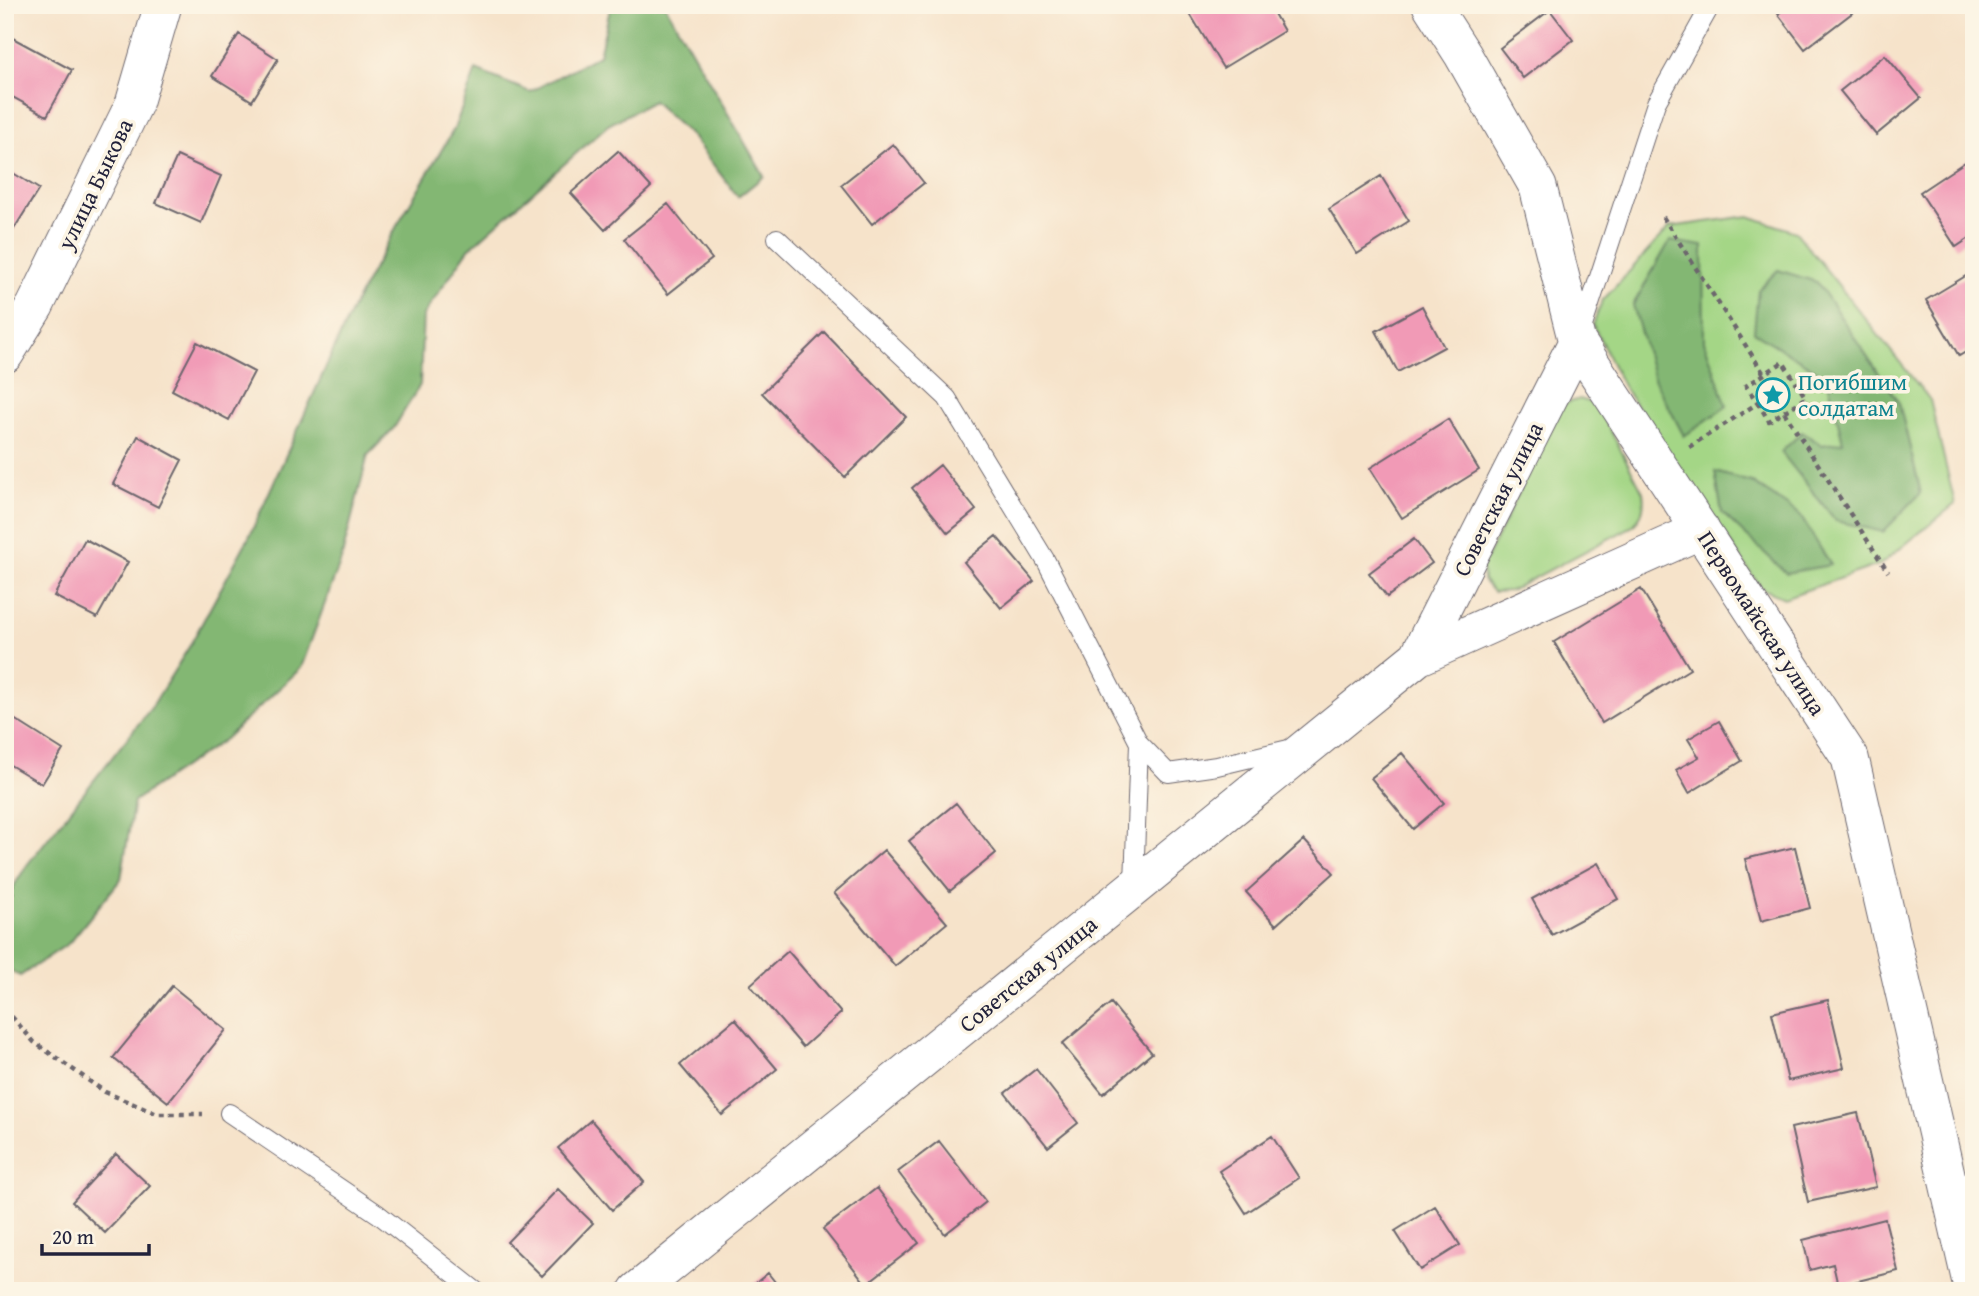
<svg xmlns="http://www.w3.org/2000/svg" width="1979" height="1296" viewBox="0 0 1979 1296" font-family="'Gentium Book Plus',serif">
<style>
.green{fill:#a4d686;stroke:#637c60;stroke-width:2}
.forest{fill:#83b773;stroke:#526c57;stroke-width:2}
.building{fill:#f19ab6}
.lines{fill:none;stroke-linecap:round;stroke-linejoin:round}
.service-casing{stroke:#6c666d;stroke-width:20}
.minor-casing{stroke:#6c666d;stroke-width:39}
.path{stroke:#6c666d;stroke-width:4.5;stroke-dasharray:5 5;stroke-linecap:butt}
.service{stroke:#fff;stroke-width:18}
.minor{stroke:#fff;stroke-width:37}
.labels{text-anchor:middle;stroke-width:7;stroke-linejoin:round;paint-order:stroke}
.street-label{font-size:23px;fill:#22223b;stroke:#fcf5e5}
.culture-label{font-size:23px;fill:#0d838f;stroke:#fcf5e5;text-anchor:start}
</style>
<rect width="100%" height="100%" fill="#fcf5e5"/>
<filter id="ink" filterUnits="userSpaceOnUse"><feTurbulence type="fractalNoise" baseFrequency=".0143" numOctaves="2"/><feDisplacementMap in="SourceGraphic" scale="14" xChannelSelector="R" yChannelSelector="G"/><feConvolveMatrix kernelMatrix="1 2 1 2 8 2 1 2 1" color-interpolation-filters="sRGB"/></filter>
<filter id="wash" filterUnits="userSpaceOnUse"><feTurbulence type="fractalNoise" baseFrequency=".00686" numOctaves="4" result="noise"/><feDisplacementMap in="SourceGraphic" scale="28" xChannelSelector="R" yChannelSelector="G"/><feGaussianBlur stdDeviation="1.57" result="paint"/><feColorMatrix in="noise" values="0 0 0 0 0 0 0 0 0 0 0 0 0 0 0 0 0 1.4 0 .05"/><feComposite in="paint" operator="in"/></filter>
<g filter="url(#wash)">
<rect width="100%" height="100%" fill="#f6e3ca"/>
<!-- green -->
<path class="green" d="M1749,216l47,16 134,168 25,104 -74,60 -97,34 -23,-10 -138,-202 -30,-61 9,-24 68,-74z
M1580,399l17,6 46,87c2,15 0,22 -10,34l-123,65 -17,1 -10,-12 -1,-13 81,-163z"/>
<!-- forest -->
<path class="forest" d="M611,5h54l99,171 -26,21 -46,-60 -39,-36 -45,24 -139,124 -46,66 -3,70 -26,43 -26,27 -27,105 -40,108 -76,71 -91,62 -13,78 -52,64 -49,33 -15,-8v-68l22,-35 124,-157 38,-61 60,-110 105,-232 45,-83 55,-93 22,-59 54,22 69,-37z
M1670,241l33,5 1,95 23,65 -43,30 -30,-57 -21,-74z
M1778,270l39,12 82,121 22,90 -38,39 -47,-11 -55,-69 21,-20 20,13 21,-3 -16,-65 -73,-45 4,-42z
M1715,472l36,10 48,32 32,51 -45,8 -64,-60z"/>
<g id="blocks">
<!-- building -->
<path class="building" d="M1194,5h75l15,26 -61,37 -36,-59z
M1789,5h57l6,8 -47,36 -27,-35z
M1550,10l23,30 -50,38 -23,-30z
M239,34l39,25 -26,42 -40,-25z
M9,36l63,34 -25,46 -42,-23v-49z
M1885,55l36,43 -45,37 -36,-44z
M893,144l31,39 -52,41 -31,-39z
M618,151l33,36 -46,43 -34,-37z
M177,156l44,20 -20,47 -45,-20z
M1974,156v79l-18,12 -36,-55z
M5,168l34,21 -27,43 -7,-5z
M1381,176l28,45 -52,33 -28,-45z
M668,204l44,55 -44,35 -44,-55z
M1974,271v76l-15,9 -33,-56z
M1422,306l22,41 -46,25 -22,-41z
M824,332l82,85 -61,60 -83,-84z
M197,342l57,30 -25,48 -57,-30z
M1448,419l31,51 -77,48 -32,-50z
M138,436l44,24 -24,47 -45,-23z
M940,465l36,45 -28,23 -36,-45z
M996,536l38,45 -33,27 -37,-46z
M85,539l43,23 -31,56 -43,-22z
M1414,539l18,24 -45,34 -18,-24z
M1641,589l49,80 -88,54 -48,-81z
M14,719l49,31 -21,34 -37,-22v-28z
M1719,721l23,40 -53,32 -13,-23 23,-13 -11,-18z
M1402,753l42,50 -31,26 -42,-51z
M956,803l40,50 -46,38 -41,-50z
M1304,840l30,33 -58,52 -30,-33z
M1795,847l15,61 -49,13 -16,-62z
M884,850l63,73 -52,43 -61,-73z
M1598,863l20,36 -66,36 -20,-36z
M788,951l53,62 -38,34 -53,-62z
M172,986l54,44 -58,72 -55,-44z
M1828,1000l16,68 -56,13 -16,-68z
M1111,1003l41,50 -49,41 -41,-50z
M735,1019l42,50 -55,46 -42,-50z
M1036,1069l42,54 -30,24 -43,-54z
M1858,1113l18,74 -68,15 -17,-74z
M591,1120l53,62 -32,28 -54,-62z
M1272,1136l27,42 -53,35 -27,-42z
M939,1141l47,61 -41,32 -47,-62z
M116,1154l34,32 -45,47 -33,-31z
M877,1188l42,55 -53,41 -43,-55z
M558,1189l35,34 -51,53 -35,-34z
M1435,1206l25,39 -40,25 -25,-39z
M1885,1219l13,52 -60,15 -5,-22 -23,6 -7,-30z
M768,1273l14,18h-36z"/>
</g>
</g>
<g filter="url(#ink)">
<use href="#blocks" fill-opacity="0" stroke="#6c666d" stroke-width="2"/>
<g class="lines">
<defs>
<path id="service" d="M777,238l170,160 99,163 93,182 -5,141
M1581,332l75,-229 55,-98
M1139,743l29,30 49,-7 76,-18
M229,1113l149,101 98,77"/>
<path id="minor" d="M1431,5l32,50 75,132 39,155 273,416 123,533
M1577,342l-159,315 283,-127
M5,354l30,-48 99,-202 29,-99
M637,1291l781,-634"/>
</defs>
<!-- service casing -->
<use href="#service" class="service-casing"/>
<!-- minor casing -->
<use href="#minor" class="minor-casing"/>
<!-- path -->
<path class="path" d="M1663,217l101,157
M1784,412l104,160
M1689,447l69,-44 -12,-17 37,-24 23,36 -37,23 -11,-18
M5,852l8,37 -8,41
M5,1009l29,33 71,50 52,22h46"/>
<!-- service -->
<use href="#service" class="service"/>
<!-- minor -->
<use href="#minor" class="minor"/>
</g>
</g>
<!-- icons -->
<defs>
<symbol id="sight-ring" viewBox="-11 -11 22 22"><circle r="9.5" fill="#fcf5e5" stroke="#0f9aa8" stroke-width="1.5"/><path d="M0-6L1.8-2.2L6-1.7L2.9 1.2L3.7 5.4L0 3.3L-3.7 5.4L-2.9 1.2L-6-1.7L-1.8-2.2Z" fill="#0f9aa8"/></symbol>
</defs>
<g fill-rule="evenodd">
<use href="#sight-ring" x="1754" y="376" width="38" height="38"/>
</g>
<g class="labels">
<!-- street labels -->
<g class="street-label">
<text transform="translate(95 184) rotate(-64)" y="8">улица Быкова</text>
<text transform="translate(1498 499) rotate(-63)" y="8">Советская улица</text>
<text transform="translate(1762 623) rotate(57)" y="8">Первомайская улица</text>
<text transform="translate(1028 974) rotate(-39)" y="8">Советская улица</text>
</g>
<!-- culture labels -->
<g class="culture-label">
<text x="1798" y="390">Погибшим<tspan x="1798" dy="26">солдатам</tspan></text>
</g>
</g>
<!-- margin -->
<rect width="1979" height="1296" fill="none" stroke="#fcf5e5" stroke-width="28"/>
<!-- scale -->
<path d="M42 1244v10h107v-10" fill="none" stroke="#22223b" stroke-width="3.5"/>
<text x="52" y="1244" font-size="21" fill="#22223b" stroke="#fcf5e5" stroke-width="5" paint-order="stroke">20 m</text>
</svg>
